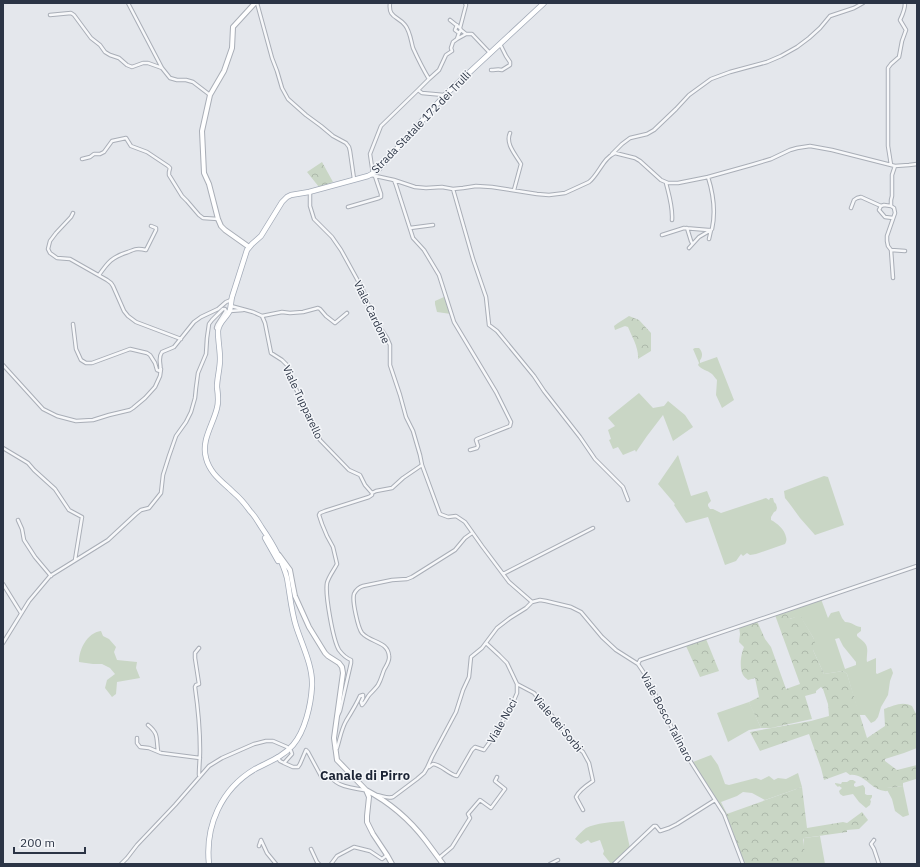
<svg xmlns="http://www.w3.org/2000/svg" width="920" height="867" viewBox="0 0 920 867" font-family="'IBM Plex Sans',sans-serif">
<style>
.green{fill:#c9d6c5;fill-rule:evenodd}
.forest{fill:url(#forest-crowns)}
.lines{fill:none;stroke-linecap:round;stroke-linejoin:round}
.street-casing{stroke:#a9aeb7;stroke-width:4.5}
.secondary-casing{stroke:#a9aeb7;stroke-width:6}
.primary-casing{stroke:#a3abb8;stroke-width:6}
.street{stroke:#f7f8fa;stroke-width:2.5}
.secondary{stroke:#fff;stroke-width:4}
.primary{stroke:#fff;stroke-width:4.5}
.labels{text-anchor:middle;stroke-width:3;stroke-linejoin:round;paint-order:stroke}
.street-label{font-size:11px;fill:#2b3445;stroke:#f4f6f9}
.quarter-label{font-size:13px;font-weight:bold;fill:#1d2536;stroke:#f4f6f9}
</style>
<defs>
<pattern id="forest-crowns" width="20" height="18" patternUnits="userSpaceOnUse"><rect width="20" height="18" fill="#c9d6c5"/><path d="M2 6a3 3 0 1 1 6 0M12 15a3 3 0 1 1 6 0" fill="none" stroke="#adb8ab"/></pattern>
</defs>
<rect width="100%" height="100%" fill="#e4e7ec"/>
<!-- green -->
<path class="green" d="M444,297l7,17 -14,-2 -2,-8v-3z
M695,348h4c3,3 4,7 2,11l-1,1v3l17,-6 17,43 -12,8 -6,-13 1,-15c-2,-2 -3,-4 -5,-6 -5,-4 -10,-4 -14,-9l1,-2 -6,-14z
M639,393l14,15 11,-2 4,-5 17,14 8,12 -20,14 -10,-26 -16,21 -11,16 -1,-2 -12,5 -5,-8 -5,2 -4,-9 2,-1 -3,-9 7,-4 -7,-8z
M678,455l13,41 16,-5 4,10 -3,3v2l2,3h3l8,4 45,-15 3,2 1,-2h3l1,4 2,2 1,4 -1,3 -2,1 -3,5v3c6,3 14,10 15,17 1,3 0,5 -1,7l-29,10 -6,1 -3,-2 -4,3 -2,-2 -5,7 -11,4 -17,-48 -22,6 -12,-18 1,-1 -17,-20z
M824,476l4,1 16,48 -29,10 -15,-17 -8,-11 -3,-4 -4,-5 -1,-7z
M821,599l7,19 3,-5 8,-2 3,7 3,4c7,0 11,5 16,5v4l-4,3v2c3,3 10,7 10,12 1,5 -1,9 0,14l9,-4v15l1,1 14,-6 1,2 1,3 -3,8 -2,14 -7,12 -3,10 -3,4 -4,2 -6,-8h-6l-12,-41 -4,-3 -19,3 -11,-24 1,-11 -14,-23 -11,3 -4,-8zM839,638l4,8 13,16v3l-11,4 -10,-30z
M101,631l2,5 6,3 7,8 -2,5 3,8 20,2 -1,6 4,10 -23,4 -1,12 -4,3 -7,-9 2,-8 8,-6 -5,-6 -8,-4h-9l-14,-2c0,-13 8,-29 22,-31z
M749,702l12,26 -12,2 -21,12 -11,-29z
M711,755l7,10 7,19 4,1 27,-7 5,2 8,-4 5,4 4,-2 8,1 12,-6 4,14 -37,13 -13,-7 -9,-1 -6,4 -16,6 6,12 -3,1 -31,-53z
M850,780h3l3,2 -2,2v2l2,1 7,-2 2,3v6l2,1h5v2l-2,3 1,1 -1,4 -4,3 -7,-6 -6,-8 -10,2 -3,-2 -1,-3 3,-3 -3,-2 -1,1 -3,-3v-1l6,1 1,-2h5z
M903,786l6,29 -6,2 -8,-6 -3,-12 -6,-11z
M624,821l6,27 -18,16h-1l-8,-10 1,-3 -4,-11 -9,3 -3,-3 -7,4 -6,-5c3,-4 7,-8 11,-11 10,-5 27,-6 38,-7z
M820,836l5,28h-24l1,-1 2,-25z"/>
<!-- forest -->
<path class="forest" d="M322,162l11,20 -14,5 -12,-15z
M629,316l10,4 12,13v18l-13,8c1,-11 -6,-22 -10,-32l-3,-1 -10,4 -1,-4 4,-3z
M785,611l5,8 10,-4 14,24 2,7 -3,4 11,24 19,-3 4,3 20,64 18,-12 -1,-17c10,-4 19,-8 28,-3l3,6 2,3v33l-13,5 -19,6v2l12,9 20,-5v15l-1,-1 -13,4v3l-16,2 1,3c-15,2 -23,-18 -38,-16l-4,-3 -22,8 -3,-12 -12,-34 -49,17 -10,-19 61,-11 18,-5 -1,-12 -5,-15 -2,-2 -5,4v2l-11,3 7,23 -41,9h-10l-11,-23 -1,-3 10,-5 -4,-19 -7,2c-1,-1 -4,-3 -5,-5 -4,-7 -2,-21 1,-28l-5,-5 1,-8 -1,-7 18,-6 8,18 6,8 15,42 14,-5 -25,-69z
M706,639l13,32 -19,6 -14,-31z
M802,787l5,41 36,-6 4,1 15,-11 6,8 -9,9 -12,1v2l-43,6 -1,2c1,8 4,18 -2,24h-57l-12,-34 -8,-15z"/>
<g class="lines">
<defs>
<path id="street" d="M128,3l34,65 8,10 7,2h9l7,2 17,13
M257,3l15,55 5,13 5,17 6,11 18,16 15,11 12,10 13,7 3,4 1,4 4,28
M390,3c-2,15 8,13 15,22 5,6 6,16 8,23 5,11 10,21 16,31l-11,11
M465,3l1,2 -6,23 1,2 5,4h6l18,19
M50,15l21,-2 3,2 17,23 9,7 5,7 5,3 9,3 8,7 5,2 11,-4h5l14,5
M450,20l10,8
M457,25l-2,5 4,3
M461,30l-2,3 -2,6 9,-5
M491,70c5,0 7,-1 11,0l8,-5v-3l-4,-6 -6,-12
M429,79l10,-9 7,-15 6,-4 -1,-3 2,-6 4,-3
M510,133c-5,11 6,22 11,31l-7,26
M612,154l10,-10 8,-6 17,-4 7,-4 22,-21 13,-14 22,-16 19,-7 37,-10 14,-6 16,-9 12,-9 11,-10 10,-12 24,-8 9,-5
M82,159l8,-2 4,-3h6l4,-2 8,-11 14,-3 5,8 16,6 21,14 2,2 -1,4v3l13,21 5,5 12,14 4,3 15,1
M891,165l-3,-19v-78l3,-4 8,-7 3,-16 4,-11 -6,-10c3,-6 5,-11 5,-17
M373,174l-3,-20 11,-28 37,-36 4,3 22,2
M371,175l23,5 21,7 11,1 16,-1 11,2 10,-1 13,-2 16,1 45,7 12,1 16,-2 24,-11c10,-8 14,-24 26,-29l20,5 5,3 21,19 7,3h10l30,-6 43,-12 20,-6 19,-9 7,-2 13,-2 22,4 63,16 14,-1 8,-1
M394,180l2,5 17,53 11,12 15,25 15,47 42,70 15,30 -1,4 -33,13 -1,1 2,6 -1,2 -7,2
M666,183c3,12 7,24 6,37
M453,189l20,70 13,38 3,28 8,6 37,45 10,15 36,46 15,22 28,28 5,13
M310,193v13l4,13 18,18 9,13 22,40 9,25 15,23 3,7v20l10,30 6,22 7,14 7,24 2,10 18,49 8,3 8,-1 9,6 17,24 27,36 23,20
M891,206l-7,-1 -3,1 -2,4 6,7 8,1
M348,207l31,-9 2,-1v-3l-6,-18
M851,208l3,-8 3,-2 4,-1 20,9
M73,213l-2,4 -15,16 -6,8 -2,8 2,4 7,5 13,1 37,21 4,3 2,3 11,25 4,5 8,6 45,17
M410,228l23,-3
M687,228l4,13 1,2
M662,235l22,-7 24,2h3l1,-1c4,-18 1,-36 -4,-52
M689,248l10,-11 12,-7 -2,9
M891,250l14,1
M99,275c9,-13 13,-18 29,-23 7,-3 10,-4 18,-2l10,-20v-2l-5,-2
M893,278l-2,-28 -3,-4 -1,-5v-5l8,-23 -1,-5 -3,-2v-6l1,-4v-21l3,-9
M231,306l22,6 9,4 3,7 6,30 11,7 5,5 4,14 18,36 11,25 29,30 11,5 5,10 7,8
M230,311l13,-1
M262,316l20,-4 8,1 13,-1 15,-4 2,1 6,7 9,7 12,-10
M73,324l3,25 5,11 5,3h6l38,-14 17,4 3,2 5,8 2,7 3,1c2,-6 -3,-12 2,-19l12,-5 20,-25 7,-5 17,-8 8,-7 5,-2
M3,365l40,44 14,7 19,5 17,-1 16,-5 21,-5 3,-2 12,-10 10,-11 5,-11 1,-7
M3,448l25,15 6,7 21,19 14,21 13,7 -7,43
M18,520l4,9 2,11 11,17 16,19
M503,574l90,-46
M3,584l18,29
M532,602l8,-2 6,1 25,6 10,5 21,25 14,13 22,14 8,12 36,72 42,66 19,50
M3,643l26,-42 21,-25 58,-36 28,-26 5,-4 8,-2 12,-15 2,-18 6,-19 7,-20 10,-14 5,-10 4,-14 1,-10 2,-15 8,-19 1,-16 2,-14 3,-4 11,-11h2l1,2 -9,14 -1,3 2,2
M486,643l13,12 8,8 10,21 17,9 37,47 7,8 5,4 6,11 4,18c-6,4 -14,9 -17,16l7,13
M199,648l-4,5v5l4,26 -3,1 -1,2c3,21 5,42 5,63 0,9 -1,17 -1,25
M638,664l2,-4 277,-94
M338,715l2,-4 11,-48v-3c-5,-2 -9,-6 -12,-10 -6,-10 -14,-55 -12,-67 2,-7 7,-13 10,-19l-4,-17 -6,-11 -5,-12 -3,-9 1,-2 5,-2 44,-14 3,-2v-2l4,-2 16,-3 11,-10 19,-13
M148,725c11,9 8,13 10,26
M137,738v5l3,4 9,1 12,5 39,5
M335,749l2,-1c3,-9 4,-18 9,-27 5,-8 10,-16 14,-25l3,-1v3l-2,4 1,3 1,-1c3,-3 4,-7 7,-10 3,-3 6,-6 8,-9 3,-5 4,-10 6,-15 2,-4 6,-9 5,-14 -1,-15 -18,-13 -27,-23 -4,-5 -10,-32 -8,-39 2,-4 5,-7 9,-8l29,-6 15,-1 5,-2 43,-27 10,-12 7,-5
M277,757l3,4 4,2 8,-9 -1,-3
M284,763l9,4h5l2,-3 6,-14 2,2 14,26 2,1 5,-4c2,2 4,5 7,7 8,6 19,6 28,8
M429,767l4,-3c9,1 15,10 24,12l15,-26 3,-3 9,3 8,-11 3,-7 14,-20 8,-19v-9
M375,795c7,0 11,4 18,2l24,-18 7,-6 3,-5 5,-11 24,-45 7,-22 6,-13 2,-20 11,-9 15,-20 13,-10 16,-10 6,-6
M874,840l-3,4 3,5 5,15
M259,846l2,-6 6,13 9,11
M311,849l6,13 2,2
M439,858l13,-11 18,-29 -2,-4 12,-14 11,8 14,-19 -10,-8 2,-4
M121,864l6,-6 10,-13 38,-40 34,-39 13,-8 32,-14 12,-3h7l14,6
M331,864l6,-8 17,-9 16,4 12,8 5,-4
M550,864l8,-4
M614,864l40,-38h2l4,5 9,-3 8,-4 38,-24"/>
<path id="secondary" d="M249,247l-24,-17 -4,-4 -3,-7 -9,-35 -5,-11 -2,-42 8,-36 14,-24 8,-23 1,-21 22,-24
M279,555l11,15 3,16 2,10 14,31 16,26 3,3 11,7 3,4 1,6 -9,65 3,22 29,30 3,7 -2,19v6l6,12 14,21 5,9
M366,790c23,12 44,30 60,51 6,8 11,15 17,23"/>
<path id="primary" d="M265,538l13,23
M209,864c-4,-38 12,-75 46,-95 13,-7 28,-12 38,-24 12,-14 18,-40 19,-59 1,-20 -10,-41 -16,-60 -5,-16 -6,-32 -9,-48 -5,-19 -14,-34 -25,-50 -4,-6 -7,-12 -12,-17 -5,-7 -10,-13 -16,-18 -11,-11 -24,-19 -28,-35 -5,-18 7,-33 11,-50 2,-7 1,-14 0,-21 0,-9 3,-18 3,-28 0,-9 -2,-18 -2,-28 1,-10 9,-13 12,-21 1,-4 1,-9 2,-13 5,-16 10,-31 15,-47l5,-6 9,-8 21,-34 5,-5 4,-2 18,-3 59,-16 9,-5 68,-76 99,-92"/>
</defs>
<!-- street casing -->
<use href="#street" class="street-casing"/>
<!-- secondary casing -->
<use href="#secondary" class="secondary-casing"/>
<!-- primary casing -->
<use href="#primary" class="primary-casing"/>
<!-- street -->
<use href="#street" class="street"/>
<!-- secondary -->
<use href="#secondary" class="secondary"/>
<!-- primary -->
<use href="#primary" class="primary"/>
</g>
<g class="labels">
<!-- street labels -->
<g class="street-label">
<text transform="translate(421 122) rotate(-46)" y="4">Strada Statale 172 dei Trulli</text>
<text transform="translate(372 312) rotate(64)" y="4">Viale Cardone</text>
<text transform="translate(303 402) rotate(65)" y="4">Viale Tupparello</text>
<text transform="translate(667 717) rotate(62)" y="4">Viale Bosco Talinaro</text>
<text transform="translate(502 721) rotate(-61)" y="4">Viale Noci</text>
<text transform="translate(558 723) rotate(50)" y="4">Viale dei Sorbi</text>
</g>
<!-- quarter labels -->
<g class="quarter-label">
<text x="365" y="780">Canale di Pirro</text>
</g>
</g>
<!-- border -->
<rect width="920" height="867" fill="none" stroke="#2b3445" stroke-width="8"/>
<!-- scale -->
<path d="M14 847v6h71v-6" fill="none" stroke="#2b3445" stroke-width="2"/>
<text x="20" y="847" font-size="12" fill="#2b3445" stroke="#f4f6f9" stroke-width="3" paint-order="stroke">200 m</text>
</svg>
